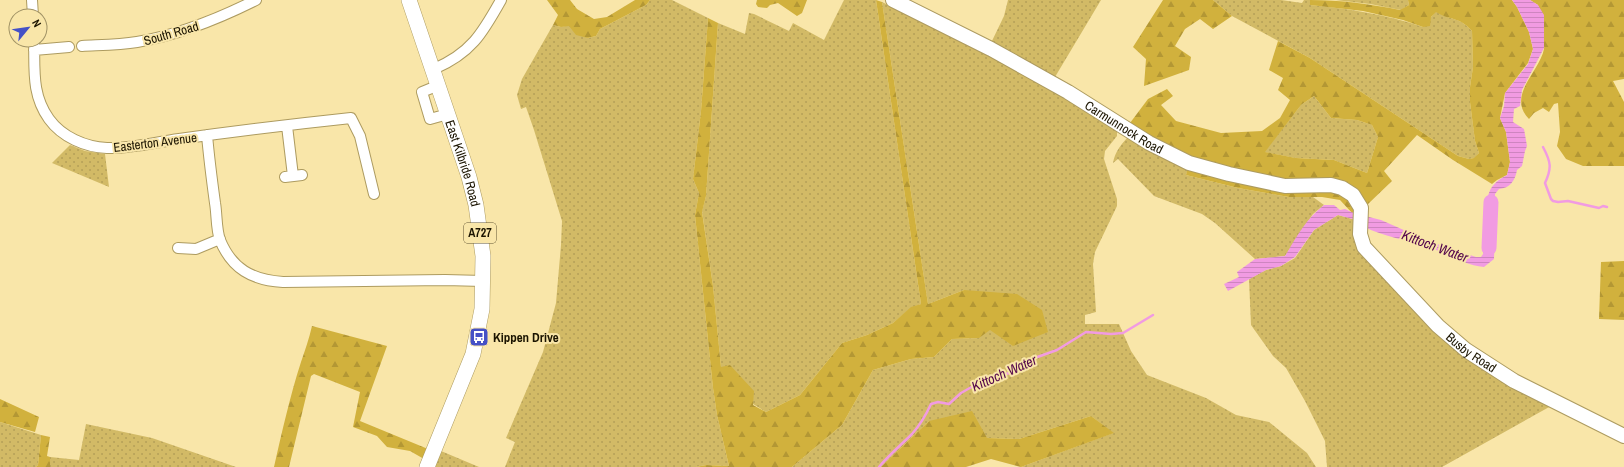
<svg xmlns="http://www.w3.org/2000/svg" width="1624" height="467" viewBox="0 0 1624 467" font-family="'Archivo Narrow',sans-serif">
<style>
.green{fill:url(#green-dots)}
.forest{fill:url(#forest-firs);fill-rule:evenodd}
.water{fill:url(#water-rules)}
.lines{fill:none;stroke-linecap:round;stroke-linejoin:round}
.stream{stroke:#f19be2;stroke-width:2.5}
.river{stroke:#f19be2;stroke-width:15}
.minor-casing{stroke:#ad9b60;stroke-width:12}
.secondary-casing{stroke:#ad9b60;stroke-width:16}
.primary-casing{stroke:#ad9b60;stroke-width:16}
.minor{stroke:#fff;stroke-width:10}
.secondary{stroke:#fff;stroke-width:14}
.primary{stroke:#fff;stroke-width:15}
.labels{text-anchor:middle;stroke-width:4;stroke-linejoin:round;paint-order:stroke}
.shield{fill:#f9e6a9;stroke:#5e5333;stroke-width:1}
.shield-label{font-size:12px;font-weight:bold;fill:#1b1400}
.street-label{font-size:13px;fill:#1b1400;stroke:#f9e6a9}
.poi-label{font-size:13px;font-weight:bold;fill:#1b1400;stroke:#f9e6a9;text-anchor:start}
.water-label{font-size:14px;font-style:italic;fill:#53054b;stroke:#f9e6a9}
</style>
<defs>
<pattern id="green-dots" width="8" height="8" patternUnits="userSpaceOnUse"><rect width="8" height="8" fill="#d2ba66"/><path d="M2 2h.1M6 6h.1" fill="none" stroke="#b49f57" stroke-width="1.8" stroke-linecap="round"/></pattern>
<pattern id="forest-firs" width="22" height="20" patternUnits="userSpaceOnUse"><rect width="22" height="20" fill="#d1b13d"/><path d="M5 1l3.5 6h-7zM16 11l3.5 6h-7z" fill="#b39734"/></pattern>
<pattern id="water-rules" width="6" height="5" patternUnits="userSpaceOnUse"><rect width="6" height="5" fill="#f19be2"/><path d="M0 2.5h6" fill="none" stroke="#ce85c0"/></pattern>
</defs>
<rect width="100%" height="100%" fill="#f9e6a9"/>
<!-- green -->
<path class="green" d="M650,0h22l36,18 -7,93 -8,68 6,14 -4,22 18,173 4,27 12,51 -23,-1 -10,2h-191l10,-25 -9,-4 37,-86 13,-49 5,-58 1,-24 -28,-91 -8,-23 -5,2 -4,-14 5,-16 31,-54 8,2 8,-2 19,13 8,-2 4,-7 46,-24z
M844,0h32l45,304 -10,4 -18,15 -26,12 -25,8 -42,52 -34,17 -13,-8 -32,-37 -8,-81 -11,-75 4,-15 12,-173 27,11 4,-21 5,1 35,17 4,-8 31,17z
M1008,0h93l-46,77 -64,-34 13,-27z
M1213,0h68l21,3 2,-3h6v5c39,4 76,9 113,22l13,-16c14,10 23,5 36,20l1,36 -3,20v15l5,39 4,12 -4,5 -6,1 -11,-3 -148,-98 -78,-42z
M1335,0h73l1,5 -8,5 -31,-6z
M882,2l80,38 102,56 53,35v5l-12,15 -1,8 13,40v7l-22,46 -2,12 3,48 -11,3v9h34l12,27 16,24 59,23 30,17 33,7 38,31 9,14h-295l92,-34 -22,-17 -72,23 -32,-1 -58,-17 -48,46h-89l50,-42 31,-55 38,-11 23,-2 18,-18 27,-1 -15,-48 -36,14z
M1314,96l17,22 26,2 15,5 6,12 -11,36 -33,-13 -38,-2 -32,-6 37,-47z
M1131,134l57,35 -2,6 52,13 51,9h24l11,8 -11,9 -28,42 -30,3 -40,-36 -13,-9 -48,-18 -36,-37 -5,4c2,-12 9,-20 18,-29z
M70,145l15,6 20,3 4,33 -57,-24z
M1338,215l18,5 -3,12 5,19 79,81 114,74 -109,61h-115l-2,-26 -20,-40 -19,-33 -13,-12 -22,-31 -2,-46 17,-9 15,-4 14,-8 19,-28z
M0,422l41,13 -3,30 -2,2h-36z
M86,424l66,14 84,29h-186v-10l29,3z
M441,451l38,16h-45z"/>
<!-- forest -->
<path class="forest" d="M547,0h23l7,9 17,10 13,-2 28,-17h15l-4,5 -46,24 -4,7 -8,2 -12,-3 -7,-9 -8,1 -8,-2 5,-10z
M757,0h50l-5,13 -5,3 -19,-13 -8,2 -3,3 -9,-1 -2,-3z
M876,0l6,2 46,302 36,-14 53,4 25,16 6,22 -35,14 -23,-16 -11,8 -27,1 -18,18 -23,2 -38,11 -31,55 -50,42h-96l10,-2 23,1 -12,-51 -4,-27 -18,-173 4,-22 -6,-14 8,-68 7,-93 10,5 -12,173 -4,16 11,74 8,81 9,-2 24,26 -1,14 13,7 34,-17 42,-52 25,-8 26,-12 18,-16 10,-3z
M1163,0h50l19,16 -19,13 -13,-10 -15,10 -10,17 16,11 -2,13 -45,16 2,-27 -13,-12z
M1310,0c31,0 60,4 90,10l9,-5 -1,-5h104l5,7 12,25 4,17 -5,14 -23,30 -5,25 6,14 4,30 -3,13 -10,5 -5,4 -39,-24 -36,-25 -33,36 8,10 -24,23 -16,9 -12,-13 -18,-3h-33l-51,-9 -52,-13 4,-15 -60,-37 18,-24 19,-10 6,7 -12,9 15,16 45,12 41,-2 18,-13 10,-18 -12,-10 5,-12 -14,-8 9,-29 32,17 148,98 11,3 5,-1 5,-5 -4,-12 -5,-39v-15l3,-20 -1,-36c-13,-15 -22,-10 -36,-19l-5,5 -1,9 -7,1 -20,-7 -40,-9 -53,-6zM1314,96l17,22 26,2 15,5 6,12 -11,36 -33,-13 -38,-2 -31,-6 36,-47z
M1530,0h94v79l-11,2 11,21v64h-41l-17,-7 -9,-13 3,-14 -2,-29 -4,1 -5,8 -6,-4 -9,5 -5,6c-23,-23 11,-48 15,-70 1,-7 -5,-35 -6,-44z
M1624,261v59l-25,-1 2,-57z
M312,326l75,20 -27,75 68,28 -4,10 -14,-8 -23,-4 -10,-11 -24,-9 7,-35 -46,-18 -3,2 -22,91h-15c8,-35 16,-71 27,-105 4,-12 8,-23 11,-36z
M0,399l39,18 -4,15 -35,-10z
M972,411l15,27 32,1 72,-23 23,17 -93,34 -30,-8 -25,8h-85l48,-46z
M41,435l9,2 -3,19 3,1v10h-14l2,-2z"/>
<!-- water -->
<path class="water" d="M1512,0h18l8,5 6,10v33l-22,42 -2,16 -6,3 -1,13 11,7 3,17 -2,5 -3,15 -5,4c-2,11 -7,18 -18,19l-4,5v28h-10c3,-23 -1,-35 22,-47l3,-13 -4,-30 -6,-14 4,-12 1,-13 23,-29 5,-15 -4,-17 -12,-25z
M1324,205h10l6,5 5,-1 13,6 -2,5 -18,-5 -24,15 -19,27 -14,9 -15,4 -38,21 -4,-7 15,-7 -2,-5 18,-13 30,-3c12,-20 21,-37 39,-51z
M1365,216l16,4 50,22 45,15h5l2,-3 4,-27 8,1 -1,31 -10,8c-21,-2 -38,-14 -58,-21 -21,-6 -42,-10 -62,-19z"/>
<g class="lines">
<!-- stream -->
<path class="stream" d="M1543,147c8,15 9,21 2,36l6,16 2,2 5,1 10,-1 31,7 4,-2 4,1
M879,467c10,-12 22,-22 33,-33 8,-9 14,-19 19,-30l7,-2 11,2 12,-11 28,-16 21,-4 19,-13 28,-10 29,-18 25,2 12,-1 30,-18"/>
<!-- river -->
<path class="river" d="M1489,248l2,-46"/>
<defs>
<path id="minor" d="M32,0l1,16
M34,40c1,28 -3,54 15,79 13,18 36,28 58,29 24,1 49,-6 72,-9 58,-8 115,-15 172,-21l9,18 14,58
M82,46c18,-1 37,-1 55,-4 42,-7 81,-23 119,-42
M34,50l35,-3
M434,69c37,-16 48,-35 67,-69
M439,85l-17,7 8,27 18,-5
M287,126l6,50
M207,135c2,23 5,46 8,68 2,11 1,26 5,37 12,29 32,40 63,42l162,-2 38,1
M285,177l17,-2
M178,248l18,1 24,-10"/>
<g id="secondary">
<path id="s1" d="M893,0l98,49 77,43 81,51 40,20 40,11 56,12 46,-1 11,3 11,7 8,13 -1,26 4,13 74,79 28,24 48,31 110,55"/>
</g>
<g id="primary">
<path id="s2" d="M409,0l60,177 7,28 7,51 -1,53 -9,45 -46,113"/>
</g>
</defs>
<!-- minor casing -->
<use href="#minor" class="minor-casing"/>
<!-- secondary casing -->
<use href="#secondary" class="secondary-casing"/>
<!-- primary casing -->
<use href="#primary" class="primary-casing"/>
<!-- minor -->
<use href="#minor" class="minor"/>
<!-- secondary -->
<use href="#secondary" class="secondary"/>
<!-- primary -->
<use href="#primary" class="primary"/>
</g>
<!-- icons -->
<defs>
<symbol id="bus-square" viewBox="-11 -11 22 22"><rect x="-9" y="-9" width="18" height="18" rx="4" fill="#4551c6" stroke="#f9e6a9"/><path d="M-5-6H5V4H4V6H2V4H-2V6H-4V4H-5ZM-3.5-4V0h7V-4ZM-3.5 1.2v1.5H-2V1.2ZM2 1.2v1.5H3.5V1.2Z" fill="#fff"/></symbol>
</defs>
<g fill-rule="evenodd">
<use href="#bus-square" x="468" y="326" width="22" height="22"/>
</g>
<g class="labels">
<!-- shield labels -->
<rect class="shield" x="464" y="223" width="32" height="20" rx="3"/>
<g class="shield-label">
<text x="480" y="237">A727</text>
</g>
<!-- street labels -->
<g class="street-label">
<text transform="translate(171 33) rotate(-16)" y="5">South Road</text>
<text dy="5" stroke="none"><textPath href="#s1" startOffset="264">Carmunnock Road</textPath></text>
<text transform="translate(155 142) rotate(-7)" y="5">Easterton Avenue</text>
<text dy="5" stroke="none"><textPath href="#s2" startOffset="172">East Kilbride Road</textPath></text>
<text dy="5" stroke="none"><textPath href="#s1" startOffset="713">Busby Road</textPath></text>
</g>
<!-- poi labels -->
<g class="poi-label">
<text x="493" y="342">Kippen Drive</text>
</g>
<!-- water labels -->
<g class="water-label">
<text transform="translate(1435 246) rotate(20)" y="5">Kittoch Water</text>
<text transform="translate(1004 373) rotate(-24)" y="5">Kittoch Water</text>
</g>
</g>
<!-- north arrow -->
<g transform="translate(28 28) rotate(61)"><circle r="19" fill="#f9e6a9" stroke="#a09265"/>
<path d="M0-3L7 15L0 10L-7 15Z" fill="#4551c6"/>
<text y="-6" font-size="11" font-weight="bold" text-anchor="middle" fill="#1b1400">N</text>
</g>
</svg>
